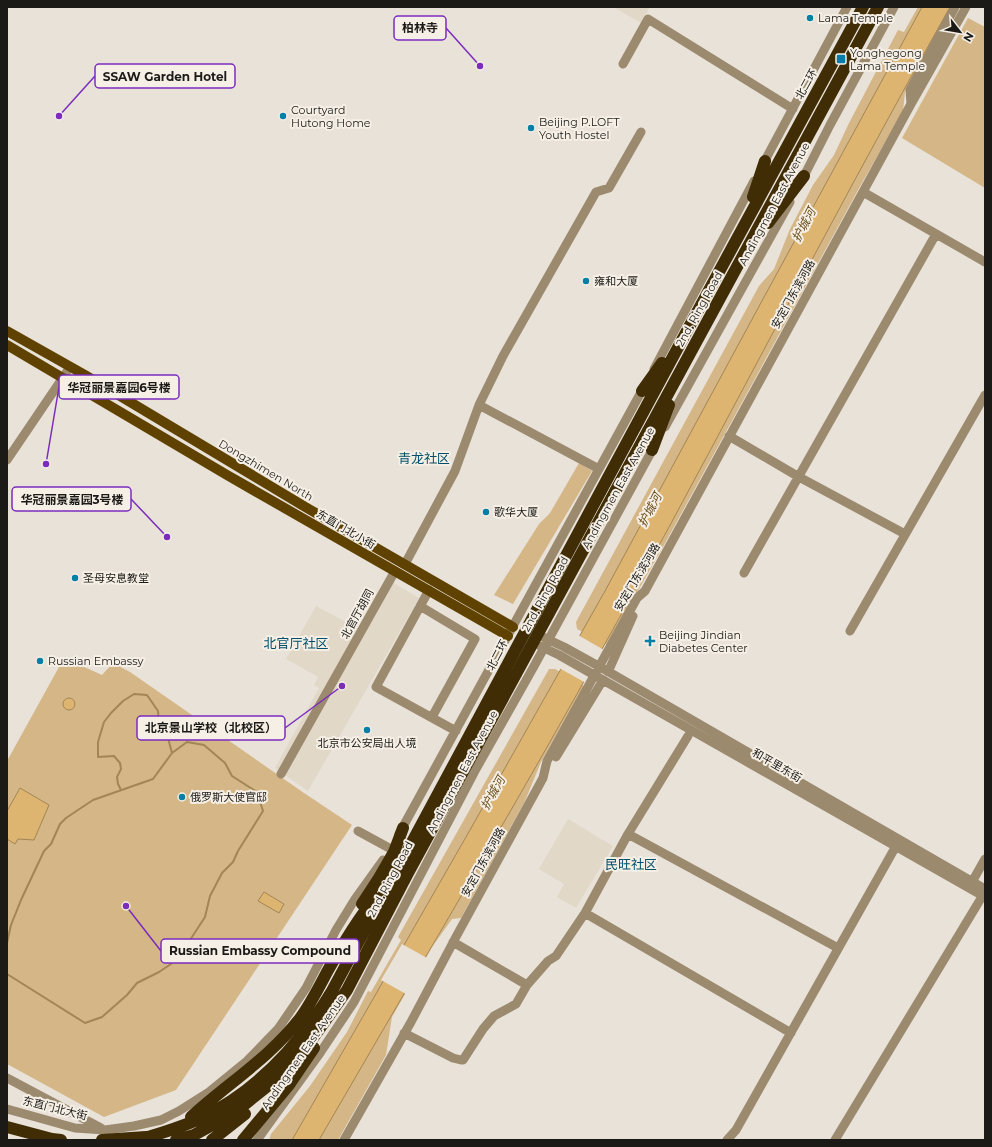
<svg xmlns="http://www.w3.org/2000/svg" width="992" height="1147" viewBox="0 0 992 1147" font-family="Montserrat,'Noto Sans SC',sans-serif">
<style>
.built{fill:#e1d8c8}
.green{fill:#d5b686}
.water{fill:#ddb470;stroke:#a38655}
.pier{fill:#e8e2d9}
.lines{fill:none;stroke-linecap:round;stroke-linejoin:round}
.stream{stroke:#a38655;stroke-width:2}
.minor{stroke:#9c8a6f;stroke-width:9}
.major{stroke:#604200;stroke-width:10}
.highway{stroke:#402d06;stroke-width:12}
.poi-dot{fill:#077ea5;stroke:#f5efe6;stroke-width:1.5}
.labels{text-anchor:middle;stroke-width:4;stroke-linejoin:round;paint-order:stroke}
.poi-label{font-size:11px;fill:#1c1a17;stroke:#f5efe6;text-anchor:start}
.street-label{font-size:11px;fill:#1c1a17;stroke:#f5efe6}
.water-label{font-size:12px;font-style:italic;fill:#6b4f1b;stroke:#f5efe6}
.quarter-label{font-size:13px;fill:#004f6a;stroke:#f5efe6}
.leader{fill:none;stroke:#7b2cbf;stroke-width:1.5}
.callout-dot{fill:#7b2cbf;stroke:#f5efe6;stroke-width:1.5}
.callout{fill:#f5efe6;stroke:#7b2cbf;stroke-width:1.5}
.callout-label{font-size:12px;text-anchor:middle;font-weight:bold;fill:#1c1a17}
</style>
<rect width="100%" height="100%" fill="#e8e2d9"/>
<!-- built -->
<path class="built" d="M613,7h37l-9,16z
M392,582l27,16 -111,193 -33,-23 44,-80 -5,-3 4,-8 -32,-18 30,-53 47,25z
M568,819l45,27 -37,62 -19,-11 7,-13 -25,-15z"/>
<!-- green -->
<path class="green" d="M918,7h31l2,1 -46,84 -2,19 -40,70 -200,366 -56,98 -30,-16 -1,-7 183,-336 15,-17 16,-40 23,-44 21,-30 15,-32 49,-93 6,2z
M968,18l17,9v161l-83,-50z
M579,463l13,8 -79,133 -19,-9 45,-71 11,-11z
M64,658l38,17 11,-12 17,9 174,121 48,32 -176,265 -72,27 -97,-53v-303z
M549,669h6l29,17 -43,76 -16,39 -64,117 -9,1 -20,28 -40,70 -6,38 -48,85h-69l2,-6 39,-48 37,-54 21,-41 3,1 30,-52 -3,-3z"/>
<!-- water -->
<path class="water" d="M922,7h28c-128,227 -245,460 -373,687 -84,150 -172,297 -258,446h-27l174,-303 139,-246 158,-292z
M63 704a6 6 0 1 1 12 0a6 6 0 1 1-12 0Z
M20,788l29,17 -15,35 -16,-1 -3,5 -8,-5v-28z
M264,892l20,12 -5,9 -21,-12z"/>
<!-- pier -->
<path class="pier" d="M578,635l26,15 -18,33 -27,-15z
M402,944l25,14 -21,36 -25,-14z"/>
<g class="lines">
<!-- stream -->
<path class="stream" d="M121,790l-3,-6 -1,-7 4,-8 -1,-6 -6,-7 -16,1v-15l6,-20 7,-9 12,-12 11,-7 13,1 11,16 1,14 9,13 4,15
M7,943l4,-18 10,-25 23,-49 7,-7 9,-20 6,-6 27,-18 60,-21 19,-26 15,-11 17,3 21,18 7,13 25,16 6,19 -25,40 -5,11 -11,11 -12,23 -5,21 -13,20 -21,27 -12,8 -22,11 -10,12 -25,22 -17,6 -78,-49"/>
<!-- minor -->
<path class="minor" d="M623,64l25,-45 145,90
M911,104l-1,-14 45,-83
M762,166l85,-159
M802,180l28,-55 64,-118
M863,192l122,70
M654,369l100,-188
M479,405l120,64
M665,427l125,-225
M729,436l70,41 106,57
M7,460l63,-93
M405,564l50,-93 24,-66 24,-49 93,-164 13,-4 32,-56
M744,573l192,-339
M429,590l-53,97 80,44
M420,606l55,33 -43,78
M850,631l135,-236
M543,637l21,10 38,21 383,221
M540,646l19,9 44,25 382,217
M608,672l25,-56
M556,757l47,-77
M281,774l114,-203
M358,831l33,18
M399,834l246,-449
M628,834l210,114
M972,882l13,-23
M585,913l206,120
M453,942l74,43
M404,1033l49,25 8,2h2l20,-31 11,-13 22,-12 11,-19 21,-24 8,-5 29,-43 43,-79 60,-98
M7,1078l94,50
M7,1109l68,19 30,2 29,-4 27,-6 18,-9 30,-19 38,-31 31,-32 28,-41 30,-58 19,-31 28,-39
M257,1140l63,-87 34,-51 122,-233 57,-101 122,-223
M344,1140l67,-118 46,-87 86,-157 4,-17 90,-163 8,-7 266,-487 55,-97
M727,1140l9,-10 160,-284
M835,1140l148,-245"/>
<!-- major -->
<path class="major" d="M7,331l78,44 222,133 206,119
M7,345l220,130 281,161"/>
<!-- highway -->
<path class="highway" d="M753,197l12,-36
M768,223l36,-47
M642,391l20,-28
M652,450l17,-45
M362,904l17,-26 15,-26 9,-24
M191,1117c36,-33 80,-60 110,-100 10,-14 18,-30 26,-45 14,-25 29,-51 48,-74
M7,1127l45,12 9,1
M102,1140l44,-3
M138,1140c21,-6 42,-12 63,-22 56,-27 99,-74 131,-127l357,-664 174,-320
M176,1140l18,-5 40,-22 41,-33 28,-28 44,-62 61,-117 470,-866
M212,1140l33,-26
M243,1140l46,-55 25,-37"/>
</g>
<!-- markers -->
<g class="poi-dot">
<circle cx="810" cy="18" r="4"/>
<rect x="836" y="54" width="10" height="10" rx="2"/>
<circle cx="283" cy="116" r="4"/>
<circle cx="531" cy="128" r="4"/>
<circle cx="586" cy="281" r="4"/>
<circle cx="486" cy="512" r="4"/>
<circle cx="75" cy="578" r="4"/>
<path d="M648 635h4v4h4v4h-4v4h-4v-4h-4v-4h4z"/>
<circle cx="40" cy="661" r="4"/>
<circle cx="367" cy="730" r="4"/>
<circle cx="182" cy="797" r="4"/>
</g>
<g class="labels">
<!-- poi labels -->
<g class="poi-label">
<text x="818" y="22">Lama Temple</text>
<text x="850" y="57">Yonghegong<tspan x="850" dy="13">Lama Temple</tspan></text>
<text x="291" y="114">Courtyard<tspan x="291" dy="13">Hutong Home</tspan></text>
<text x="539" y="126">Beijing P.LOFT<tspan x="539" dy="13">Youth Hostel</tspan></text>
<text x="594" y="285">雍和大厦</text>
<text x="494" y="516">歌华大厦</text>
<text x="83" y="582">圣母安息教堂</text>
<text x="659" y="639">Beijing Jindian<tspan x="659" dy="13">Diabetes Center</tspan></text>
<text x="48" y="665">Russian Embassy</text>
<text x="367" y="747" text-anchor="middle">北京市公安局出人境</text>
<text x="190" y="801">俄罗斯大使官邸</text>
</g>
<!-- street labels -->
<g class="street-label">
<text transform="translate(806 84) rotate(-61)" y="4">北二环</text>
<text transform="translate(774 204) rotate(-62)" y="4">Andingmen East Avenue</text>
<text transform="translate(793 294) rotate(-61)" y="4">安定门东滨河路</text>
<text transform="translate(699 309) rotate(-61)" y="4">2nd. Ring Road</text>
<text transform="translate(266 470) rotate(31)" y="4">Dongzhimen North</text>
<text transform="translate(618 488) rotate(-61)" y="4">Andingmen East Avenue</text>
<text transform="translate(346 529) rotate(30)" y="4">东直门北小街</text>
<text transform="translate(637 577) rotate(-59)" y="4">安定门东滨河路</text>
<text transform="translate(545 594) rotate(-61)" y="4">2nd. Ring Road</text>
<text transform="translate(357 614) rotate(-61)" y="4">北官厅胡同</text>
<text transform="translate(497 655) rotate(-62)" y="4">北二环</text>
<text transform="translate(777 765) rotate(30)" y="4">和平里东街</text>
<text transform="translate(462 772) rotate(-62)" y="4">Andingmen East Avenue</text>
<text transform="translate(483 862) rotate(-61)" y="4">安定门东滨河路</text>
<text transform="translate(390 879) rotate(-62)" y="4">2nd. Ring Road</text>
<text transform="translate(303 1052) rotate(-55)" y="4">Andingmen East Avenue</text>
<text transform="translate(55 1108) rotate(14)" y="4">东直门北大街</text>
</g>
<!-- water labels -->
<g class="water-label">
<text transform="translate(804 225) rotate(-62)" y="4">护城河</text>
<text transform="translate(650 510) rotate(-62)" y="4">护城河</text>
<text transform="translate(493 793) rotate(-61)" y="4">护城河</text>
</g>
<!-- quarter labels -->
<g class="quarter-label">
<text x="424" y="463">青龙社区</text>
<text x="296" y="648">北官厅社区</text>
<text x="631" y="869">民旺社区</text>
</g>
</g>
<!-- callouts -->
<path class="leader" d="M480 66L446 28M59 116L95 76M46 464L59 387M167 537L131 499M342 686L285 728M126 906L161 951"/>
<g class="callout-dot">
<circle cx="480" cy="66" r="4"/>
<circle cx="59" cy="116" r="4"/>
<circle cx="46" cy="464" r="4"/>
<circle cx="167" cy="537" r="4"/>
<circle cx="342" cy="686" r="4"/>
<circle cx="126" cy="906" r="4"/>
</g>
<g class="callout">
<rect x="394" y="16" width="52" height="24" rx="4"/>
<rect x="95" y="64" width="140" height="24" rx="4"/>
<rect x="59" y="375" width="120" height="24" rx="4"/>
<rect x="12" y="487" width="119" height="24" rx="4"/>
<rect x="137" y="716" width="148" height="24" rx="4"/>
<rect x="161" y="939" width="198" height="24" rx="4"/>
</g>
<g class="callout-label">
<text x="420" y="32">柏林寺</text>
<text x="165" y="81">SSAW Garden Hotel</text>
<text x="119" y="392">华冠丽景嘉园6号楼</text>
<text x="72" y="504">华冠丽景嘉园3号楼</text>
<text x="211" y="732">北京景山学校（北校区）</text>
<text x="260" y="955">Russian Embassy Compound</text>
</g>
<!-- border -->
<rect width="992" height="1147" fill="none" stroke="#1c1a17" stroke-width="16"/>
<!-- north arrow -->
<g transform="translate(960 32) rotate(121)" stroke="#f5efe6" stroke-width="3" paint-order="stroke">
<path d="M0-3L7 15L0 10L-7 15Z" fill="#1c1a17"/>
<text y="-6" font-size="11" font-weight="bold" text-anchor="middle" fill="#1c1a17">N</text>
</g>
</svg>
